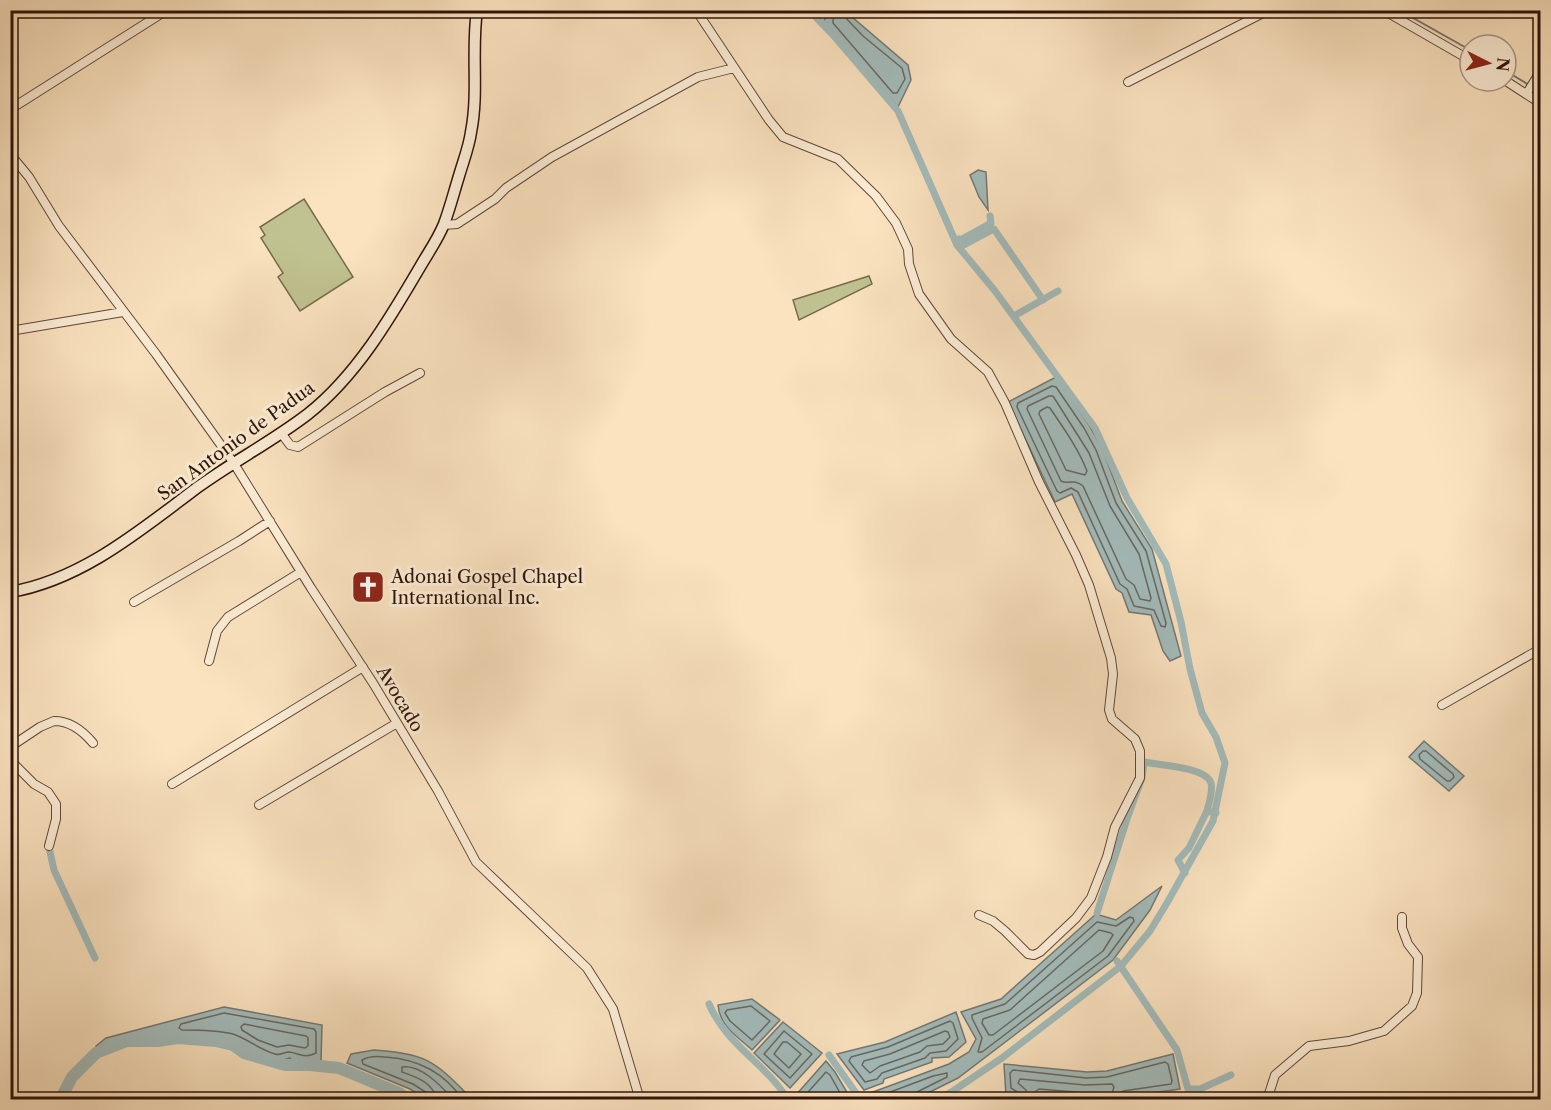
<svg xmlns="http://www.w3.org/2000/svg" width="1551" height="1110" viewBox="0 0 1551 1110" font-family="'Libre Caslon Text',serif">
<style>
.green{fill:#c0c391;stroke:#776b4c;stroke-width:1.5}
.water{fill:#a3bcbc;stroke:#747874;stroke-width:1.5}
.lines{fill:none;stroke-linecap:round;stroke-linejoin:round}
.shore{stroke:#686862;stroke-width:1.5}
.stream{stroke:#747874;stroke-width:2}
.canal{stroke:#a3bcbc;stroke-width:7}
.river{stroke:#a3bcbc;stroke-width:12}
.street-casing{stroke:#614736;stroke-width:10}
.secondary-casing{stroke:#2e1308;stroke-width:13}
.street{stroke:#fcedd6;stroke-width:8}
.secondary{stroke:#fcedd6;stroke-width:10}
.labels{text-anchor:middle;stroke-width:6;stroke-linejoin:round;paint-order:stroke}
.street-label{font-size:18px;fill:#2e1308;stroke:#fcedd6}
.poi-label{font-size:18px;fill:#2e1308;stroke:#fcedd6;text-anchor:start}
</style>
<rect width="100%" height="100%" fill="#fbe3c0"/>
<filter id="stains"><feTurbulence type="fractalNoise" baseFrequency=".00333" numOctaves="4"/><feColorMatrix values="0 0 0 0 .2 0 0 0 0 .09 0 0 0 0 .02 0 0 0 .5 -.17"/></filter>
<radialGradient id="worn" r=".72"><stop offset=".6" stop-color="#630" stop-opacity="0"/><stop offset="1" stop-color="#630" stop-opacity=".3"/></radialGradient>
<!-- green -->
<path class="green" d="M304,199l49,78 -53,34 -22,-34 5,-4 -22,-35 4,-3 -5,-8z
M869,276l3,8 -73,36 -6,-20z"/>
<!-- water -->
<path class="water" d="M833,11h12l63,54 3,15 -13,27 -75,-86z
M978,170l8,2 2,38 -9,-13 -9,-22z
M1056,377l33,48 13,23 20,53 30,48 29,107 -11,5 -7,-10 -12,-36 -22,-3 -7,-19 -6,-4 -44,-95 -17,8 -47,-100z
M1424,741l40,35 -15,15 -40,-34z
M1162,886l-12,24 -37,50 -155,118 -42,21h-53l-1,-3 87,-32 20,-12 7,-13 -15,-27 40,-13 95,-85 20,6z
M752,999l28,21 -28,30c-15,-14 -32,-23 -34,-45z
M224,1007l98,18 -1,36 -28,1 -3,-4 -12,4 -14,-7 -10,-2 -20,-12 -17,-4 -59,-1 -31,3 -31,12v-5l10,-8z
M956,1012l10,30 -17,15 -17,1v4l-48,17 -1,4 -19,7 -27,-36 48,-12z
M783,1022l39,31 -32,35 -36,-35z
M374,1050c49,3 60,10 93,44l2,5h-43l-16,-10 -63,-26 4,-9z
M1173,1054l7,35 -62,9h-81l-31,-2 -2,-32 83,8 20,-1z
M826,1061l9,11 16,27h-56v-3z"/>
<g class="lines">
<!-- shore -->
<path class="shore" d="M837,13h4l22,23 39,32 3,11 -8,14h-4l-60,-70v-3z
M1052,386l4,1 28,41 12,22 20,53 30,48 20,72 -1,4 -4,-1 -7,-16 -20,-4 -7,-17 -7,-5 -42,-92 -7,-4 -11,5 -3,-2 -40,-84 1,-4z
M1049,396h4l36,57 21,53 29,48 12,44 -1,3 -10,-2 -6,-14 -8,-6 -43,-93c-9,-8 -15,-1 -22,-5l-34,-72 1,-3z
M1047,407l3,1c14,21 28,40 37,63l-2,4 -19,-5 -27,-56 1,-3z
M1423,751h3l27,23 1,3 -4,4h-3l-27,-22 -1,-4z
M1130,917l3,1 1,3 -26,35 -126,96h-4l4,-14 -10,-20v-3l33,-11 92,-82 19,4z
M1099,930l12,3 2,2 -10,16 -110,84h-4l-7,-12 1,-4 27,-9z
M751,1006l19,15 -18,19 -22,-19 -5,-8 2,-3z
M224,1013l90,16 2,3v21c-12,6 -17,0 -27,-1 -5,0 -9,4 -14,2 -15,-4 -27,-15 -42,-20 -17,-4 -34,-4 -51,-4l-3,-2 2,-4z
M950,1021l3,2 5,16 -12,12 -16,2 -5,5 -43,15 -5,6 -12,3 -16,-21 2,-4 37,-10z
M244,1024l62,12 2,2v8l-3,2 -16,-3 -12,2 -19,-7 -16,-10 -1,-3z
M784,1031l28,23 -22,24 -26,-24z
M945,1031l3,1 2,5 -7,7 -16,2 -7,6 -40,14 -10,7 -8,-8 2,-4 26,-7z
M783,1042h4l14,12 -12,14 -15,-14z
M428,1100l-1,-7 -14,-9 -50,-20 -1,-4c7,-4 15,-4 23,-3 33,2 59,15 78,43
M436,1100c-1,-17 -20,-23 -34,-28v-5c19,-3 39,19 52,33
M801,1100l25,-28 4,3 14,25
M869,1100l64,-24 14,-3v4l-30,15 -2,8
M1020,1100l-1,-7 -8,-5 -1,-15 3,-3 73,8 21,-1 58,-15 3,2 4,17 -1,3 -48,7 -4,3 -1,6
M1028,1100l-2,-10 -8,-7 2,-4 65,6 27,-1 2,3 -4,13
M1037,1100l-1,-9 3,-2 60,5 2,6"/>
<!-- stream -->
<path class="stream" d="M1399,10l71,40
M1506,71l23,14
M1534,88l6,5"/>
<!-- canal -->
<path class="canal" d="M809,10l24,25 65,76 59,134 38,46 100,137 32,70 39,66 15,58 9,47 12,44 14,24 9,26 -12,58 -46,82 -17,28 -29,35 -119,92 -52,35 -14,7
M955,239h7l29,-16 -1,-7
M960,247l34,-18 49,71
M1014,316l44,-25
M48,843l6,27 41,88
M1185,873l-7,-13 11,-12 18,-37
M1097,913l31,-97 14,-38 2,-16c14,3 62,5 67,21 2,9 -2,20 -4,28l9,2
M1117,961l60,89 11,39h12l31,-14
M709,1004c18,42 57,59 79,96
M829,1055l32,45"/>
<!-- river -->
<path class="river" d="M60,1100l12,-23 24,-24 31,-12h31l20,-3 38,3 17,4 11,8 41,12h25l29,3 60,25 10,7"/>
<defs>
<path id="street" d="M696,10l73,110 14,17 55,22 38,37 20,27 12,26 1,15 10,30 32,45 37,33 17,31 34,79 37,73 13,30 22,73 2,16 -4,36 3,9 23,20 5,12v27l-25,49 -8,30 -16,41 -15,20 -36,34 -6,3 -6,-1 -23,-23 -12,-10 -14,-6
M1383,10l87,50
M1506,81l34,22
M1128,82l141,-72
M1527,93l10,-16 3,-2
M10,99l7,6 150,-95
M10,154l19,23 30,49 97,128 77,108 78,126 62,95 65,108 38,71 111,106 26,41 27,91
M444,225l13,-1 38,-25 11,-11 46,-31 146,-80 36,-9
M10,331l113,-19
M281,433l9,12 8,2 87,-55 35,-19
M134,602l105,-61 31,-20
M209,661l8,-30 11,-14 73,-45
M1442,705l98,-56
M10,747l30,-20 14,-6c15,0 29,10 39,22
M10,760l24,24 14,8 8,12v15l-7,27
M172,784l191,-117
M259,805l138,-82
M1267,1100l8,-25 34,-29 40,-5 35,-10 28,-25 5,-13 1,-36 -10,-13 -6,-16v-11"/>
<path id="secondary" d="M10,592c72,-12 132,-63 188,-105 36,-26 75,-46 110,-73 48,-38 81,-94 112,-147 8,-14 18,-28 24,-43 6,-16 10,-32 15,-48 4,-14 10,-29 12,-44 8,-40 0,-81 6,-122"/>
</defs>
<!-- street casing -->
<use href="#street" class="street-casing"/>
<!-- secondary casing -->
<use href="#secondary" class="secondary-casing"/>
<!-- street -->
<use href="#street" class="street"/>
<!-- secondary -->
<use href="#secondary" class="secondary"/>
</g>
<!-- icons -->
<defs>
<symbol id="church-square" viewBox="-11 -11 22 22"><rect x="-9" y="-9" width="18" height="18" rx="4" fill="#8f2418" stroke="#fcedd6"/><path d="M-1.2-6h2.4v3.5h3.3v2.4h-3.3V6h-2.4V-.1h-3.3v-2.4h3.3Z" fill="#fff"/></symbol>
</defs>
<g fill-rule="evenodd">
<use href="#church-square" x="349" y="568" width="38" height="38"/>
</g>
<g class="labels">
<!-- street labels -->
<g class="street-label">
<text transform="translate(236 441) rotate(-36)" y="6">San Antonio de Padua</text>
<text transform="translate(400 699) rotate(59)" y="6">Avocado</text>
</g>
<!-- poi labels -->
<g class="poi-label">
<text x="391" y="583">Adonai Gospel Chapel<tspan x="391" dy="21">International Inc.</tspan></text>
</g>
</g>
<!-- margin -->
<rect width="1551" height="1110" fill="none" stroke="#fbe3c0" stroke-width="36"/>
<rect x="12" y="12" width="1527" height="1086" fill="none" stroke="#2e1308" stroke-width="3"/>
<rect x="18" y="18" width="1515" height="1074" fill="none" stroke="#2e1308" stroke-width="1.5"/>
<!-- north arrow -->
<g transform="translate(1488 63) rotate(96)"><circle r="28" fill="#fcedd6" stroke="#aa9684" stroke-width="1.5"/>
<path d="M0-4.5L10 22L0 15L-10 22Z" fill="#8f2418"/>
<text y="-9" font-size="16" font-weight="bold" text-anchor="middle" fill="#2e1308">N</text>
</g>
<rect width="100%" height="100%" filter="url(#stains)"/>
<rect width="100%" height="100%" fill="url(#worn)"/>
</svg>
